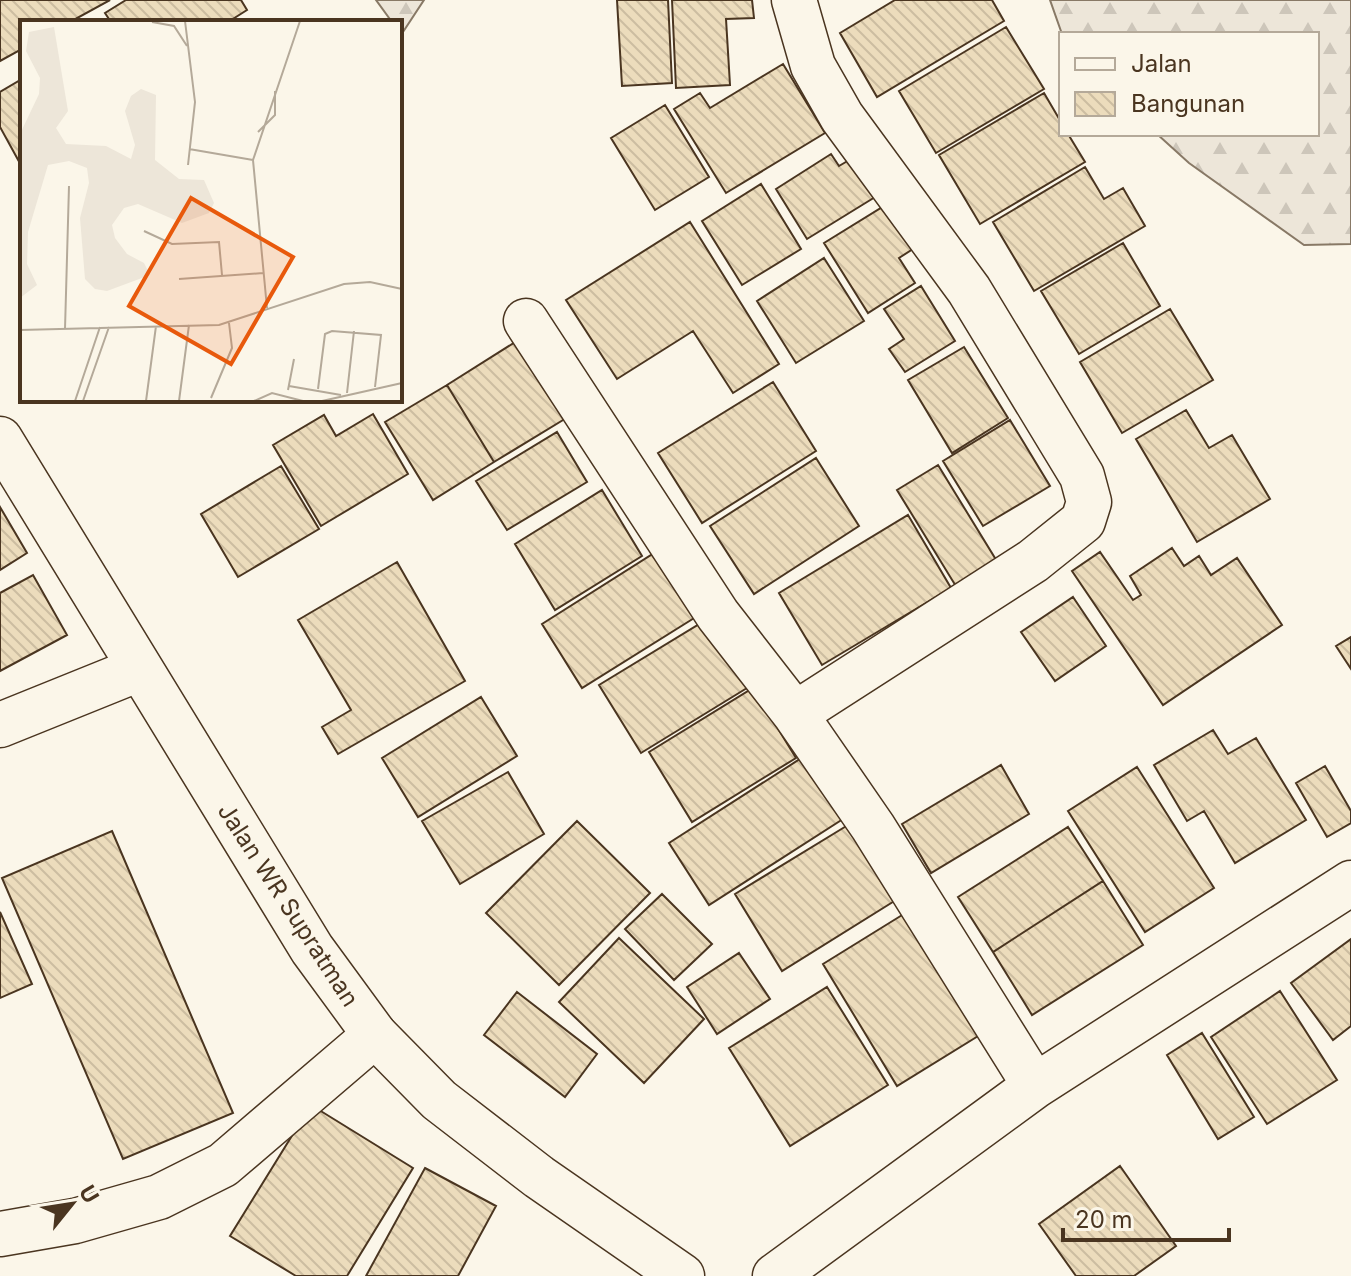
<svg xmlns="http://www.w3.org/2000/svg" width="1351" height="1276" viewBox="0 0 1351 1276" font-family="Inter,sans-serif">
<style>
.forest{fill:url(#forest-firs);stroke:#887966;stroke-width:2}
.building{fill:url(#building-back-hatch);stroke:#4a3520;stroke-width:2}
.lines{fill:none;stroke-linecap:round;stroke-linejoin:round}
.minor-casing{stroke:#4a3520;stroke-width:47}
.trunk-casing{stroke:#4a3520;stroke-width:47}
.minor{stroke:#fbf6e9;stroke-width:44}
.trunk{stroke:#fbf6e9;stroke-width:44}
.labels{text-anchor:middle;stroke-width:6;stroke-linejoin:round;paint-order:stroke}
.street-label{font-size:24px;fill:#4a3520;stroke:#fbf6e9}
.inset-road{fill:none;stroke:#b4a999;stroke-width:2}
.view{fill:#e8590c;fill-opacity:0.15;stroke:#e8590c;stroke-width:4}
.inset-edge{fill:none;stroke:#4a3520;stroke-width:4}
</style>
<defs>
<pattern id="forest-firs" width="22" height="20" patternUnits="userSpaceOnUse" patternTransform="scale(2)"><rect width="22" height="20" fill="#ede6d9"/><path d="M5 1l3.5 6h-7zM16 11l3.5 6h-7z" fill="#cdc6ba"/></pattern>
<pattern id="building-back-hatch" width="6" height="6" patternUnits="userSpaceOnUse" patternTransform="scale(2)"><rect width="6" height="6" fill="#ecdcbc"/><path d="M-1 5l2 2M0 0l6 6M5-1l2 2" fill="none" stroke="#ccbda1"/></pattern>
</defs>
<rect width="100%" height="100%" fill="#fbf6e9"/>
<!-- forest -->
<path class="forest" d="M376,0h48l-23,35 -1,-13h-8z
M1050,0h301v244l-47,1 -115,-82 -32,-29h160v-100h-255z"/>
<!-- building -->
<path class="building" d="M0,0h110l-40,22h-48v27l-22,12z
M126,0h115l6,10 -19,12h-117l-6,-9z
M617,0h51l4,83 -50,3z
M672,0h80l2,18 -28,1 4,66 -54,3z
M895,0h97l12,21 -127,76 -37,-64z
M1006,27l38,62 -108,64 -37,-62z
M783,64l42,69 -99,60 -52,-84 26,-16 10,15z
M22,79v88l-22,-40v-35z
M1044,93l17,29v12h7l17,28 -105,62 -41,-69z
M665,105l44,72 -54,33 -44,-72z
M831,154l8,12 17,-10 24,38 -73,45 -31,-50z
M1085,167l19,32 19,-11 22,38 -111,65 -41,-69z
M761,184l40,65 -59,36 -40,-64z
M889,203l27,44 -17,11 16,25 -47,30 -44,-70z
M690,222l89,142 -46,29 -40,-62 -76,48 -51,-79z
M1123,243l37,63 -81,48 -38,-63z
M824,258l40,63 -68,42 -39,-62z
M921,286l34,55 -50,31 -16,-23 15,-10 -20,-30z
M1170,309l43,71 -91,53 -42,-71z
M520,339l48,78 -74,45 -47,-77z
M964,347l44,71 -56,35 -44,-73z
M773,382l43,69 -114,72 -44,-70z
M447,385l47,77 -61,38 -48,-78z
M1186,410l23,38 23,-13 38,64 -73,43 -61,-103z
M373,414l35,60 -87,52 -48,-81 51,-30 12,21z
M1010,420l40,66 -67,40 -40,-65z
M557,432l30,50 -80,48 -31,-49z
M816,458l43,68 -105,68 -44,-68z
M938,465l60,98 -41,25 -60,-98z
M281,466l38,63 -81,48 -37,-63z
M602,490l40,66 -87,54 -40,-66z
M0,507l27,46 -27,17z
M908,515l43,73 -129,77 -43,-72z
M1172,548l12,18 15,-10 12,19 26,-17 45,67 -119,80 -91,-134 28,-19 33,48 8,-5 -11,-19z
M659,550l40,65 -117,73 -40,-64z
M397,562l68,119 -127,73 -16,-27 29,-17 -53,-90z
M33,575l34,60 -67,36v-78z
M1073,597l33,49 -51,35 -34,-49z
M706,620l41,68 -106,65 -42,-68z
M1351,637v32l-15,-23z
M753,688l43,70 -104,64 -43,-70z
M481,697l36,59 -99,61 -36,-59z
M1213,730l15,24 28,-16 50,82 -71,43 -31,-52 -17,10 -33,-56z
M803,757l40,62 -134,86 -40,-62z
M1001,765l28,49 -98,59 -29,-49z
M1325,766l26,45v12l-24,14 -31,-54z
M1137,767l77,121 -69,44 -77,-121z
M508,772l36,62 -84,50 -38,-63z
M577,821l73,72 -91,92 -73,-72z
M848,825l48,75 -114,71 -47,-77z
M1068,827l35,54 -110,71 -35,-55z
M112,831l121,282 -110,46 -121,-281z
M1103,881l40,64 -111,70 -39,-63z
M662,894l50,50 -38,36 -49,-51z
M0,912l32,72 -32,14z
M907,912l76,121 -86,53 -74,-122z
M619,938l85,81 -60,64 -85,-81z
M1351,939v87l-18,14 -42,-57z
M739,953l31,46 -53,35 -30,-47z
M827,987l61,98 -98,61 -61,-98z
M1280,991l57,89 -70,44 -56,-87z
M517,992l80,62 -32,43 -81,-62z
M1202,1033l52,84 -36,22 -51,-84z
M311,1105l102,63 -66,108h-51l-66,-40z
M1120,1166l56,80 -42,30h-58l-37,-52z
M425,1168l71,38 -38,70h-92z"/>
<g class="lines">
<defs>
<path id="minor" d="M794,0l19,66 29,51 127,173 113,186 7,26 -6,19 -50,40 -238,153
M526,321l192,294 77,99 78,113 162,259
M0,725l139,-56
M0,1234l75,-13 84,-24 64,-32 152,-130
M775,1276l260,-190 316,-203"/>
<path id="trunk" d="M0,439l312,510 63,86 64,65 100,77 143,99"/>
</defs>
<!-- minor casing -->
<use href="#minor" class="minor-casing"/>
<!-- trunk casing -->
<use href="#trunk" class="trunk-casing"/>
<!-- minor -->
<use href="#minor" class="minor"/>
<!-- trunk -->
<use href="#trunk" class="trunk"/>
</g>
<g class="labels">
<!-- street labels -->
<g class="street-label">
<text transform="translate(288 905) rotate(57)" y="8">Jalan WR Supratman</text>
</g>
</g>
<!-- overview -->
<g transform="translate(20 20)">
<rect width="382" height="382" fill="#fbf6e9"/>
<path d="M34,7l14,84 -12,17 10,16 40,2 25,13 4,-14 -10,-34 6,-15 10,-7 15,6 -1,65 24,19 25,1 10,23 -5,10 -27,10 -44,-19 -14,4 -12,17 3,13 12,16 17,9 6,12 -43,16 -12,-2 -10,-10 -5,-61 9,-35 -2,-15 -18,-7 -21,4 -20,67 -1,32 10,21 -17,13v-164l19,-40 1,-16 -14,-27 3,-19z" fill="#ede6d9"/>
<path class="inset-road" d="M165,1l10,81 -7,63M132,2l22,4 13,20M238,112l17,-17v-24M169,129l64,11M124,211l28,13 47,-2 3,33M159,259l84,-6M247,288l-14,-148 47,-139M45,309l4,-143M0,310l199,-5 125,-41 26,-2 32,7M269,366l52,9M298,369l7,-55 7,-3 49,4 -6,52M268,370l6,-31M327,373l7,-62M191,378l21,-50 -3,-25M55,381l25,-74M63,381l26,-74M126,381l10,-75M159,381l10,-76M234,381l18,-8 31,8M302,381l80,-18"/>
<path class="view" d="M171,178l102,59 -62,107 -102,-58z"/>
<rect width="382" height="382" class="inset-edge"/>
</g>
<!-- legend -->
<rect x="1059" y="32" width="260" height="104" fill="#fbf6e9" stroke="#b4a999" stroke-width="2"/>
<rect x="1075" y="58" width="40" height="12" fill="#fbf6e9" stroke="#b4a999" stroke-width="2"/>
<text x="1131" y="72" font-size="24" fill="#4a3520">Jalan</text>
<rect x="1075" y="92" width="40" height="24" fill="url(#building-back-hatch)" stroke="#b4a999" stroke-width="2"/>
<text x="1131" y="112" font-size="24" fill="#4a3520">Bangunan</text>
<!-- north arrow -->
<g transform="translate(72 1204) rotate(60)" stroke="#fbf6e9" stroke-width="6" paint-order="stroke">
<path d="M0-6L14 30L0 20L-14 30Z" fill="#4a3520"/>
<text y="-12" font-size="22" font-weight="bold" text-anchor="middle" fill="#4a3520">U</text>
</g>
<!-- scale -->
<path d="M1063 1228v12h166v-12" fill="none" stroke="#4a3520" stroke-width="4"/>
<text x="1075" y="1228" font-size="24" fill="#4a3520" stroke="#fbf6e9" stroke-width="6" paint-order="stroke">20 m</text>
</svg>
